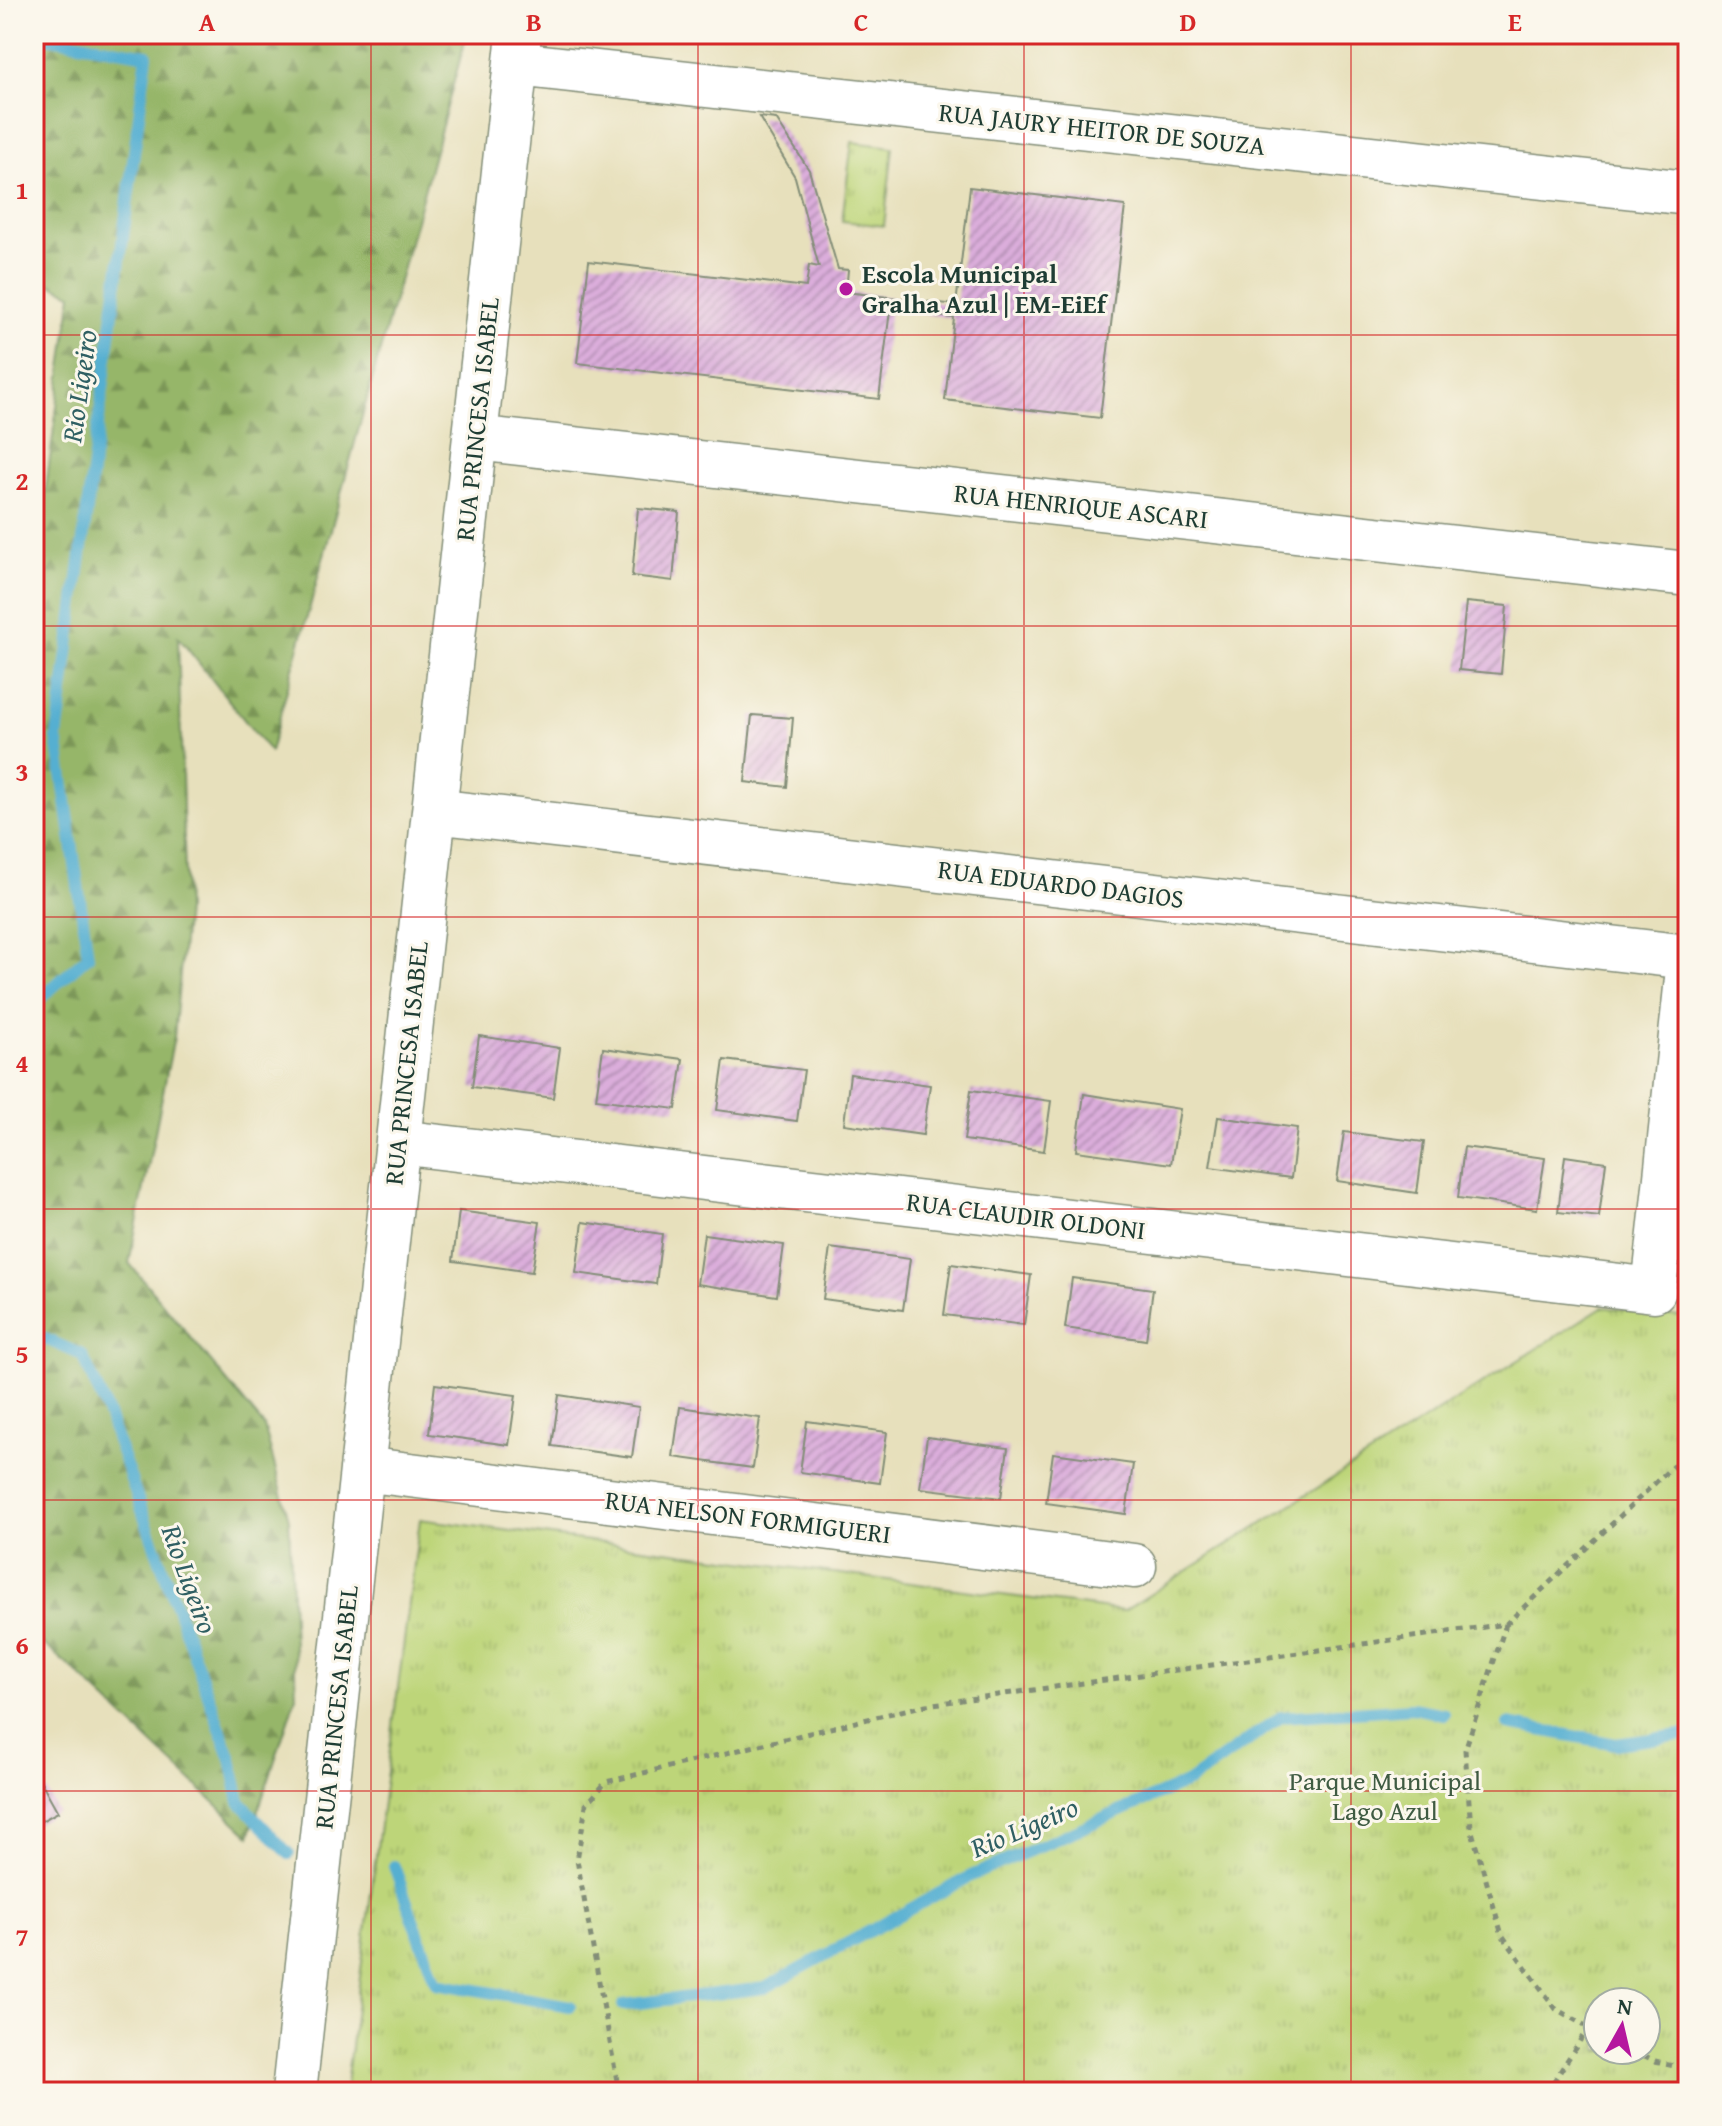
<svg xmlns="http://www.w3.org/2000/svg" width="1722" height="2126" viewBox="0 0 1722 2126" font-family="'Gentium Book Plus',serif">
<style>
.forest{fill:url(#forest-firs);stroke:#5a7a4e;stroke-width:2}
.park{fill:url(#park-tufts);stroke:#6e8956;stroke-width:2;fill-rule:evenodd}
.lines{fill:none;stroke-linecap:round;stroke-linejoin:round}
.stream{stroke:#54afd1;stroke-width:12}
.building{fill:url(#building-hatch)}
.minor-casing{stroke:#838e78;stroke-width:47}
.path{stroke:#838e78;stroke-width:5;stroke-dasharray:6 6;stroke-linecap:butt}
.minor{stroke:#fff;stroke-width:44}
.grid{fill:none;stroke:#d62828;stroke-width:2;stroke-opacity:0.55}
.poi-dot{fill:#b5179e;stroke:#fbf7ec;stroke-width:3}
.labels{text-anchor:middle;stroke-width:6;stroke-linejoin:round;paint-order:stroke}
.street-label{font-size:26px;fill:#1f3d34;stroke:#fbf7ec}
.poi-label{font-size:26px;font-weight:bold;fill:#1f3d34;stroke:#fbf7ec;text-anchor:start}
.park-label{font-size:26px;fill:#3f5b42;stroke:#fbf7ec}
.water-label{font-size:28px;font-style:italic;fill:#2f5f63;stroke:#fbf7ec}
.neatline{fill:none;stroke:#d62828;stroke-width:3}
.grid-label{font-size:26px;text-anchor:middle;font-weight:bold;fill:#d62828}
</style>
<defs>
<pattern id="forest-firs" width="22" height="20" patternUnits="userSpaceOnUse" patternTransform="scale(2)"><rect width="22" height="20" fill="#96b669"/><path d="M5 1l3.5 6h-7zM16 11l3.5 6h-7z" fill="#7a9557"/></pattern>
<pattern id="park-tufts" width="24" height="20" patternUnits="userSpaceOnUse" patternTransform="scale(2)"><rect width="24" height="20" fill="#bdd579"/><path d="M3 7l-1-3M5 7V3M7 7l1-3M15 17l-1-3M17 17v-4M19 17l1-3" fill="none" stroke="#a2b869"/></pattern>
<pattern id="building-hatch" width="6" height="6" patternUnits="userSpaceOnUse" patternTransform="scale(2)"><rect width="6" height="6" fill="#dbaddb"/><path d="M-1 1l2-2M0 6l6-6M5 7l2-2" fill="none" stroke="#b18eb2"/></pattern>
</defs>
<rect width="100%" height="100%" fill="#fbf7ec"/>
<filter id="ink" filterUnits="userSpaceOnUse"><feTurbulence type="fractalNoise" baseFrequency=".0125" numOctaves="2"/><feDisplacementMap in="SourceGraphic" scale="16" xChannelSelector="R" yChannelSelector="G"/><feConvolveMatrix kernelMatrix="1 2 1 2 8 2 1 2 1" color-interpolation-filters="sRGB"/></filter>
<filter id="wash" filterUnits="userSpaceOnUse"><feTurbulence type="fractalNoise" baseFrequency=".006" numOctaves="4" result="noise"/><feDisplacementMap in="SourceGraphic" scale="32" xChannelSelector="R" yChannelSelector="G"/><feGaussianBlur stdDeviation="1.8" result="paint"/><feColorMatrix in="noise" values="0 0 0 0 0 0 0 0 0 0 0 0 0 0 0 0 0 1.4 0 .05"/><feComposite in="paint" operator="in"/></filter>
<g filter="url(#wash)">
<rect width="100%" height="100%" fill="#e7e0bc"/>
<!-- forest -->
<path class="forest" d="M34,34h433l-197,718 -92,-115 8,273 -12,127 -45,226 135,163 25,93 7,177 -46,140 -175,-165 -41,-35v-1059l38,-283 -38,-17z"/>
<!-- park -->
<path class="park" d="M852,142l41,5 -9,79 -42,-5z
M1688,1245v847h-1343l75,-573 704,92 478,-304 78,9zM1598,2002h48v48h-48z"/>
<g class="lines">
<!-- stream -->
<path class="stream" d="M34,35l113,20 -90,682 31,219 -54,48
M34,1334l48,21 22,49 127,355 9,43 49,52
M1508,1724l108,20 72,-10
M394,1866l42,117 134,23
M623,2005l142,-17 206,-112 219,-95 91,-64 131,-9 32,6"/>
</g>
<g id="blocks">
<!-- building -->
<path class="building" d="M759,117l17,2 33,51 29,99 10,1 -2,22 110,13 14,-118 155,19 -25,212 -155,-18 9,-82 -64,-8 -11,89 -302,-36 12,-102 217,26 3,-22 10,2 -24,-90z
M638,508l41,4 -6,69 -41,-5z
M1466,602l41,4 -6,68 -42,-4z
M752,715l41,3 -6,69 -42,-5z
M479,1036l81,12 -7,50 -81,-11z
M603,1048l80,11 -7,50 -80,-10z
M724,1060l80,10 -7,51 -80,-11z
M850,1074l80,11 -7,50 -79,-11z
M971,1090l80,11 -7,50 -80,-11z
M1084,1094l96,15 -9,55 -95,-13z
M1218,1117l79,11 -6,50 -81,-11z
M1344,1132l80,10 -7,51 -80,-12z
M1464,1147l81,11 -8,51 -79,-11z
M1565,1156l41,6 -7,55 -41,-5z
M459,1211l81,11 -8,50 -79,-11z
M583,1222l79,12 -6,50 -80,-11z
M704,1234l80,11 -7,51 -80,-12z
M830,1248l80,11 -7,51 -80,-11z
M951,1264l80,11 -7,50 -80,-10z
M1072,1278l81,11 -7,51 -81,-12z
M435,1384l81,11 -7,50 -80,-11z
M559,1395l80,12 -7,50 -80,-11z
M680,1407l80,11 -7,50 -80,-11z
M807,1421l80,11 -7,51 -80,-11z
M927,1437l81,11 -7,50 -81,-10z
M1053,1453l80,11 -7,50 -80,-11z
M34,1769l24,43 -24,13z"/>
</g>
</g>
<g filter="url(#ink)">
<use href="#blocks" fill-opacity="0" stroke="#838e78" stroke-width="2"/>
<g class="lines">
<defs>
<path id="minor" d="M516,64l1172,129
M475,438l1213,136
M434,811l1254,146
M398,1142l1256,148 34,-321
M362,1469l772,97
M294,2092l225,-2058"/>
</defs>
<!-- minor casing -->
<use href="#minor" class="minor-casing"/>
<!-- path -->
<path class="path" d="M1506,1624l-41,126 6,78 31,107 54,74 42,24
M1633,2050l22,11 33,7
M619,2092l-42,-232 9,-55 20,-23 320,-77 580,-81 182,-172
M1547,2092l41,-64"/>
<!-- minor -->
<use href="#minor" class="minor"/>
</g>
</g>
<!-- grid -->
<path class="grid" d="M371,34v2058M698,34v2058M1024,34v2058M1351,34v2058M34,335h1654M34,626h1654M34,917h1654M34,1209h1654M34,1500h1654M34,1791h1654"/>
<!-- markers -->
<circle class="poi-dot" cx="846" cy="289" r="8"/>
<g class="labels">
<!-- street labels -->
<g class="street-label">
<text transform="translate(1102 129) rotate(6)" y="9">RUA JAURY HEITOR DE SOUZA</text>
<text transform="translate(477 419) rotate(-84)" y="9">RUA PRINCESA ISABEL</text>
<text transform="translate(1081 506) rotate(6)" y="9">RUA HENRIQUE ASCARI</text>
<text transform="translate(1061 884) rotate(7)" y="9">RUA EDUARDO DAGIOS</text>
<text transform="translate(406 1063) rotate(-84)" y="9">RUA PRINCESA ISABEL</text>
<text transform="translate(1026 1216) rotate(7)" y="9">RUA CLAUDIR OLDONI</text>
<text transform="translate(748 1517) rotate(7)" y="9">RUA NELSON FORMIGUERI</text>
<text transform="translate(336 1707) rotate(-84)" y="9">RUA PRINCESA ISABEL</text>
</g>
<!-- poi labels -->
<g class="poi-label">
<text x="862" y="283">Escola Municipal<tspan x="862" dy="30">Gralha Azul | EM-EiEf</tspan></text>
</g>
<!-- park labels -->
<g class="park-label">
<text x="1385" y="1790">Parque Municipal<tspan x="1385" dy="30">Lago Azul</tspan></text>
</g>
<!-- water labels -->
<g class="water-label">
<text transform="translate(79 386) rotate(-82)" y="10">Rio Ligeiro</text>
<text transform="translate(190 1579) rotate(70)" y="10">Rio Ligeiro</text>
<text transform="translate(1024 1827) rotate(-23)" y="10">Rio Ligeiro</text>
</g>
</g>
<!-- margin -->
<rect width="1722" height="2126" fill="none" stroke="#fbf7ec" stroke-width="88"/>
<!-- north arrow -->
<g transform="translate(1622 2026) rotate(8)"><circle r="38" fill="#fbf7ec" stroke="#a3ada2" stroke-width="2"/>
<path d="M0-6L14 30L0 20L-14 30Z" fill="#b5179e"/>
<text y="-12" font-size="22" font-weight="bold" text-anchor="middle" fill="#1f3d34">N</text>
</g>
<rect x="44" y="44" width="1634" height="2038" class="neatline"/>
<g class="grid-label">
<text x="207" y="31">A</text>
<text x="534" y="31">B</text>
<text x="861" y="31">C</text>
<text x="1188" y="31">D</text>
<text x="1515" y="31">E</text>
<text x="22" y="199">1</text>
<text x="22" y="490">2</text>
<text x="22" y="781">3</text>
<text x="22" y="1072">4</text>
<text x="22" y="1363">5</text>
<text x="22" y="1654">6</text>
<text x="22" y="1946">7</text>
</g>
</svg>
